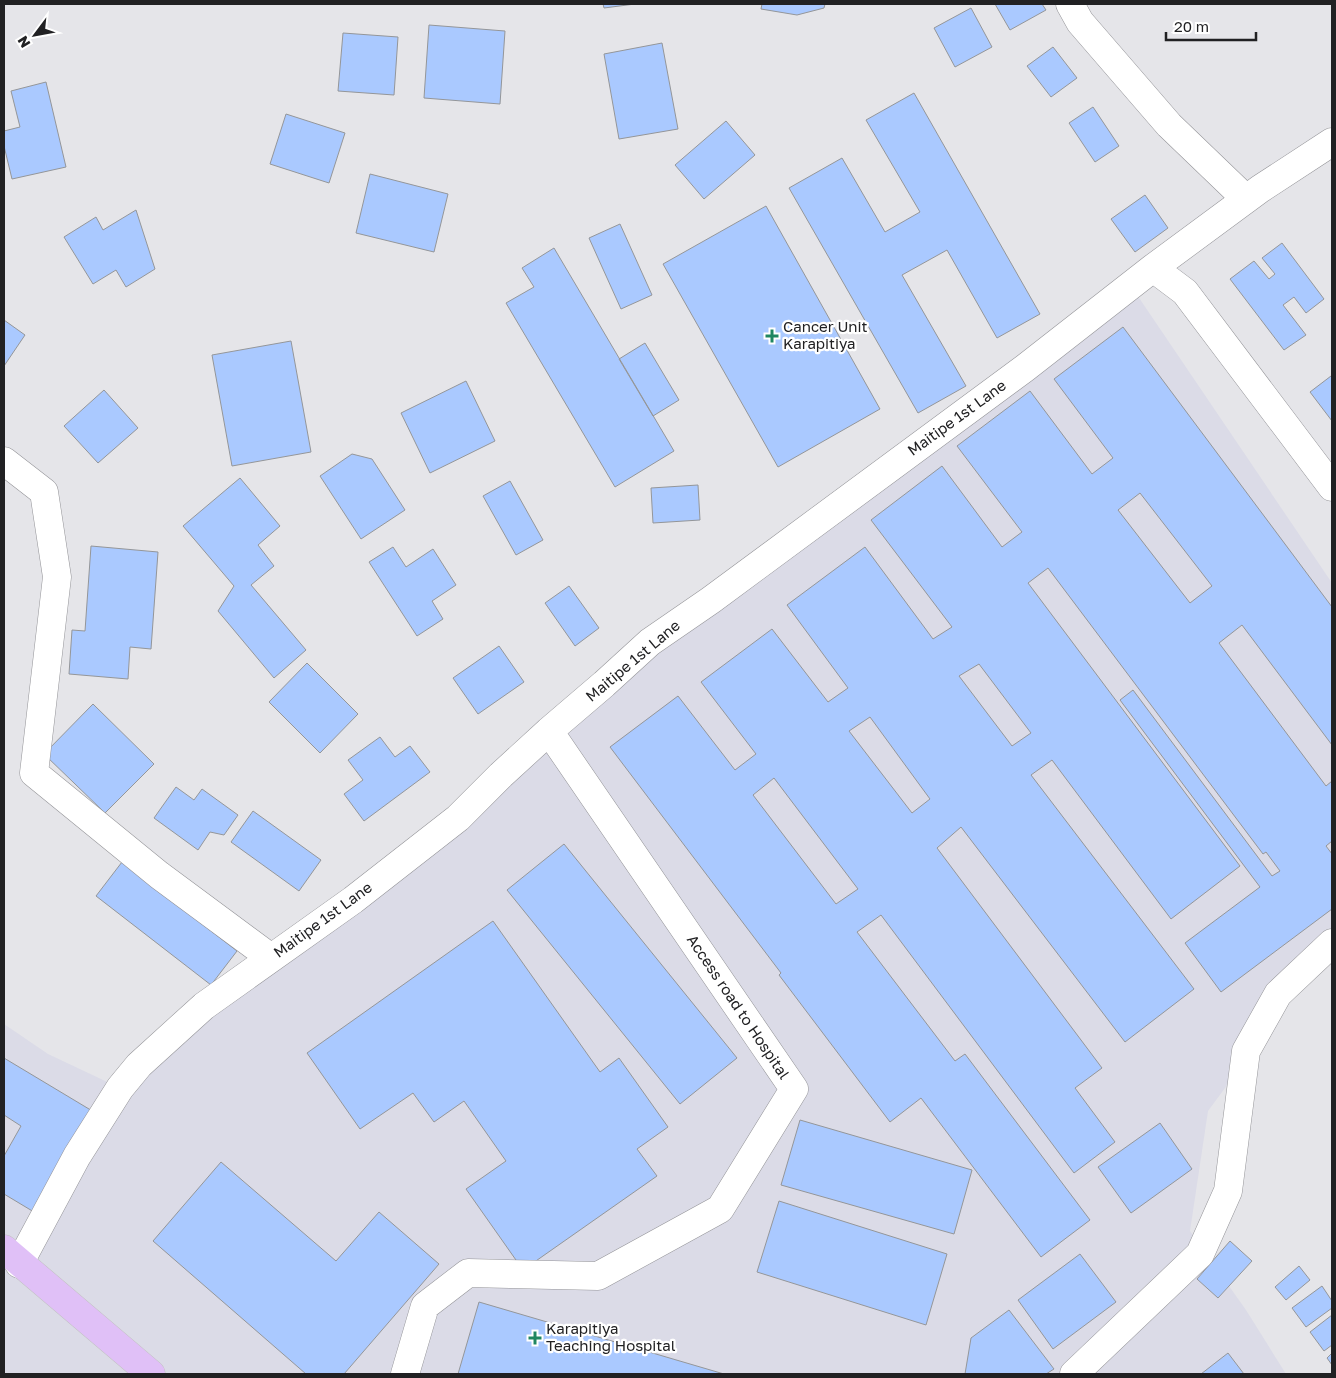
<svg xmlns="http://www.w3.org/2000/svg" width="1336" height="1378" viewBox="0 0 1336 1378" font-family="'Golos Text',sans-serif">
<style>
.built{fill:#dbdbe7}
.building{fill:#aac9ff;stroke:#949699;fill-rule:evenodd}
.lines{fill:none;stroke-linecap:round;stroke-linejoin:round}
.minor-casing{stroke:#949498;stroke-width:29}
.major-casing{stroke:#c1c1c1;stroke-width:29}
.minor{stroke:#fff;stroke-width:28}
.major{stroke:#e0c0f7;stroke-width:28}
.poi-dot{fill:#1f8661;stroke:#fff;stroke-width:2}
.labels{text-anchor:middle;stroke-width:4.5;stroke-linejoin:round;paint-order:stroke}
.poi-label{font-size:15px;fill:#212123;stroke:#fff;text-anchor:start}
.street-label{font-size:15px;fill:#212123;stroke:#fff}
</style>
<rect width="100%" height="100%" fill="#e5e5e9"/>
<!-- built -->
<path class="built" d="M1131,286l201,297v372l-33,33 -91,123 -18,120 56,79 40,64h-1282v-350l44,30 72,34 381,-313z"/>
<!-- building -->
<path class="building" d="M603,4h32l-31,4z
M762,4h63l-1,4 -27,7 -36,-6z
M995,4h47l4,6 -36,20z
M971,8l21,39 -37,20 -21,-39z
M429,25l76,6 -5,73 -76,-6z
M343,33l55,4 -4,58 -56,-4z
M662,43l16,86 -59,10 -15,-85z
M1053,47l24,31 -26,19 -24,-31z
M46,82l20,85 -54,12 -8,-33v-15l16,-4 -9,-36z
M914,93l126,221 -43,24 -50,-88 -45,25 64,111 -48,27 -129,-225 53,-30 43,74 35,-20 -54,-92z
M1093,107l26,39 -24,16 -26,-39z
M286,114l59,19 -16,50 -59,-19z
M726,121l29,34 -51,44 -29,-34z
M370,174l78,20 -14,58 -78,-19z
M1145,195l23,33 -33,24 -24,-33z
M766,206l114,203 -102,58 -115,-203z
M136,210l19,59 -29,18 -10,-17 -23,14 -29,-47 32,-20 7,13z
M620,224l32,71 -31,14 -32,-71z
M1282,243l42,56 -18,14 -12,-16 -11,8 23,30 -22,15 -54,-71 24,-18 15,18 6,-5 -13,-16z
M554,248l120,203 -59,36 -109,-184 28,-16 -12,-19z
M4,320l21,15 -21,31z
M1123,327l209,280v138l-90,-120 -23,18 107,143 6,-5v60l-6,5 6,8v55l-111,83 -36,-49 75,-56 -140,-187 13,-10 139,186 8,-5 -14,-19 -3,2 -215,-286 -20,15 212,283 -69,53 -119,-159 -21,15 163,214 -69,53 -164,-215 -24,21 165,220 -27,20 40,54 -41,31 -193,-258 -24,17 98,129 10,-7 125,166 -49,37 -120,-159 -31,24 -111,-147 2,-2 -171,-226 68,-51 57,74 21,-16 -55,-72 71,-53 56,73 20,-14 -61,-83 78,-58 68,92 19,-12 -81,-107 71,-54 60,81 20,-15 -65,-86 73,-55 62,83 21,-16 -59,-79zM1140,493l72,93 -22,17 -72,-93zM979,664l52,69 -19,13 -53,-70zM870,717l60,82 -18,14 -63,-82zM774,778l84,111 -22,15 -83,-109z
M291,341l20,111 -79,14 -20,-111z
M645,343l34,57 -26,16 -34,-57z
M1331,376l1,1v44l-22,-29z
M466,381l29,60 -65,32 -29,-60z
M104,390l34,38 -40,35 -34,-37z
M352,454l20,5 33,51 -44,29 -41,-63z
M240,478l40,48 -22,19 16,21 -23,19 55,65 -32,28 -56,-67 16,-25 -51,-60z
M510,481l33,59 -27,15 -33,-59z
M698,485l2,35 -47,3 -2,-35z
M91,546l67,6 -7,97 -21,-2 -2,32 -59,-5 3,-44 13,1z
M393,547l13,20 27,-18 23,36 -24,16 11,18 -26,17 -48,-74z
M569,586l30,42 -24,18 -30,-43z
M499,646l25,36 -46,32 -25,-36z
M307,663l51,51 -38,39 -51,-51z
M93,704l61,60 -49,49 -61,-59z
M380,737l15,20 15,-11 20,26 -66,49 -20,-27 19,-14 -15,-20z
M176,787l18,13 8,-11 36,26 -14,20 -14,-3 -12,18 -44,-32z
M253,811l68,49 -22,31 -68,-49z
M564,844l173,214 -57,46 -173,-214z
M122,862l115,89 -26,34 -115,-89z
M493,921l107,151 19,-14 49,69 -31,22 20,27 -134,94 -57,-81 40,-28 -42,-60 -30,21 -21,-29 -53,36 -53,-76z
M4,1058l90,54 -60,100 -30,-18v-38l17,-30 -17,-11z
M800,1120l172,50 -18,64 -173,-49z
M1160,1123l32,46 -61,44 -33,-46z
M221,1162l115,99 43,-49 60,52 -95,110h-38l-153,-133z
M779,1201l168,53 -21,71 -169,-53z
M1230,1241l22,20 -34,37 -21,-19z
M1080,1254l36,48 -63,47 -35,-49z
M1299,1266l11,14 -24,20 -11,-13z
M1322,1286l10,15v7l-26,19 -14,-19z
M479,1302l245,72h-266z
M1009,1310l45,59 -8,5h-81l6,-36z
M1332,1315v30l-8,6 -14,-19z
M1228,1353l16,21h-43z
M1332,1353v12l-5,-7z"/>
<g class="lines">
<defs>
<path id="minor" d="M1070,4l10,18 89,103 77,74
M1153,268l32,24 147,195
M4,461l40,31 13,85 -23,196 125,102 112,83
M19,1264l58,-108 43,-68 19,-23 65,-59 149,-106 105,-82 43,-43 48,-44 55,-47 46,-42 61,-42 314,-232 128,-100 107,-79 72,-47
M405,1374l20,-68 43,-33 130,3 122,-67 74,-120 -245,-358
M1074,1374l126,-120 28,-63 18,-140 32,-57 54,-51"/>
<path id="major" d="M4,1249l147,125"/>
</defs>
<!-- minor casing -->
<use href="#minor" class="minor-casing"/>
<!-- major casing -->
<use href="#major" class="major-casing"/>
<!-- minor -->
<use href="#minor" class="minor"/>
<!-- major -->
<use href="#major" class="major"/>
</g>
<!-- markers -->
<g class="poi-dot">
<path d="M769.5 328.5h5v5h5v5h-5v5h-5v-5h-5v-5h5z"/>
<path d="M532.5 1330.5h5v5h5v5h-5v5h-5v-5h-5v-5h5z"/>
</g>
<g class="labels">
<!-- poi labels -->
<g class="poi-label">
<text x="783" y="332">Cancer Unit<tspan x="783" dy="17">Karapitiya</tspan></text>
<text x="546" y="1334">Karapitiya<tspan x="546" dy="17">Teaching Hospital</tspan></text>
</g>
<!-- street labels -->
<g class="street-label">
<text transform="translate(957 418) rotate(-36)" y="5">Maitipe 1st Lane</text>
<text transform="translate(633 661) rotate(-40)" y="5">Maitipe 1st Lane</text>
<text transform="translate(323 920) rotate(-36)" y="5">Maitipe 1st Lane</text>
<text transform="translate(738 1007) rotate(56)" y="5">Access road to Hospital</text>
</g>
</g>
<!-- border -->
<rect width="1336" height="1378" fill="none" stroke="#212123" stroke-width="10"/>
<!-- north arrow -->
<g transform="translate(35 35) rotate(238)" stroke="#ffffff" stroke-width="4" paint-order="stroke">
<path d="M0-4L9 19L0 12L-9 19Z" fill="#212123"/>
<text y="-8" font-size="14" font-weight="bold" text-anchor="middle" fill="#212123">N</text>
</g>
<!-- scale -->
<path d="M1166 32v8h90v-8" fill="none" stroke="#212123" stroke-width="2.5"/>
<text x="1174" y="32" font-size="15" fill="#212123" stroke="#ffffff" stroke-width="4" paint-order="stroke">20 m</text>
</svg>
